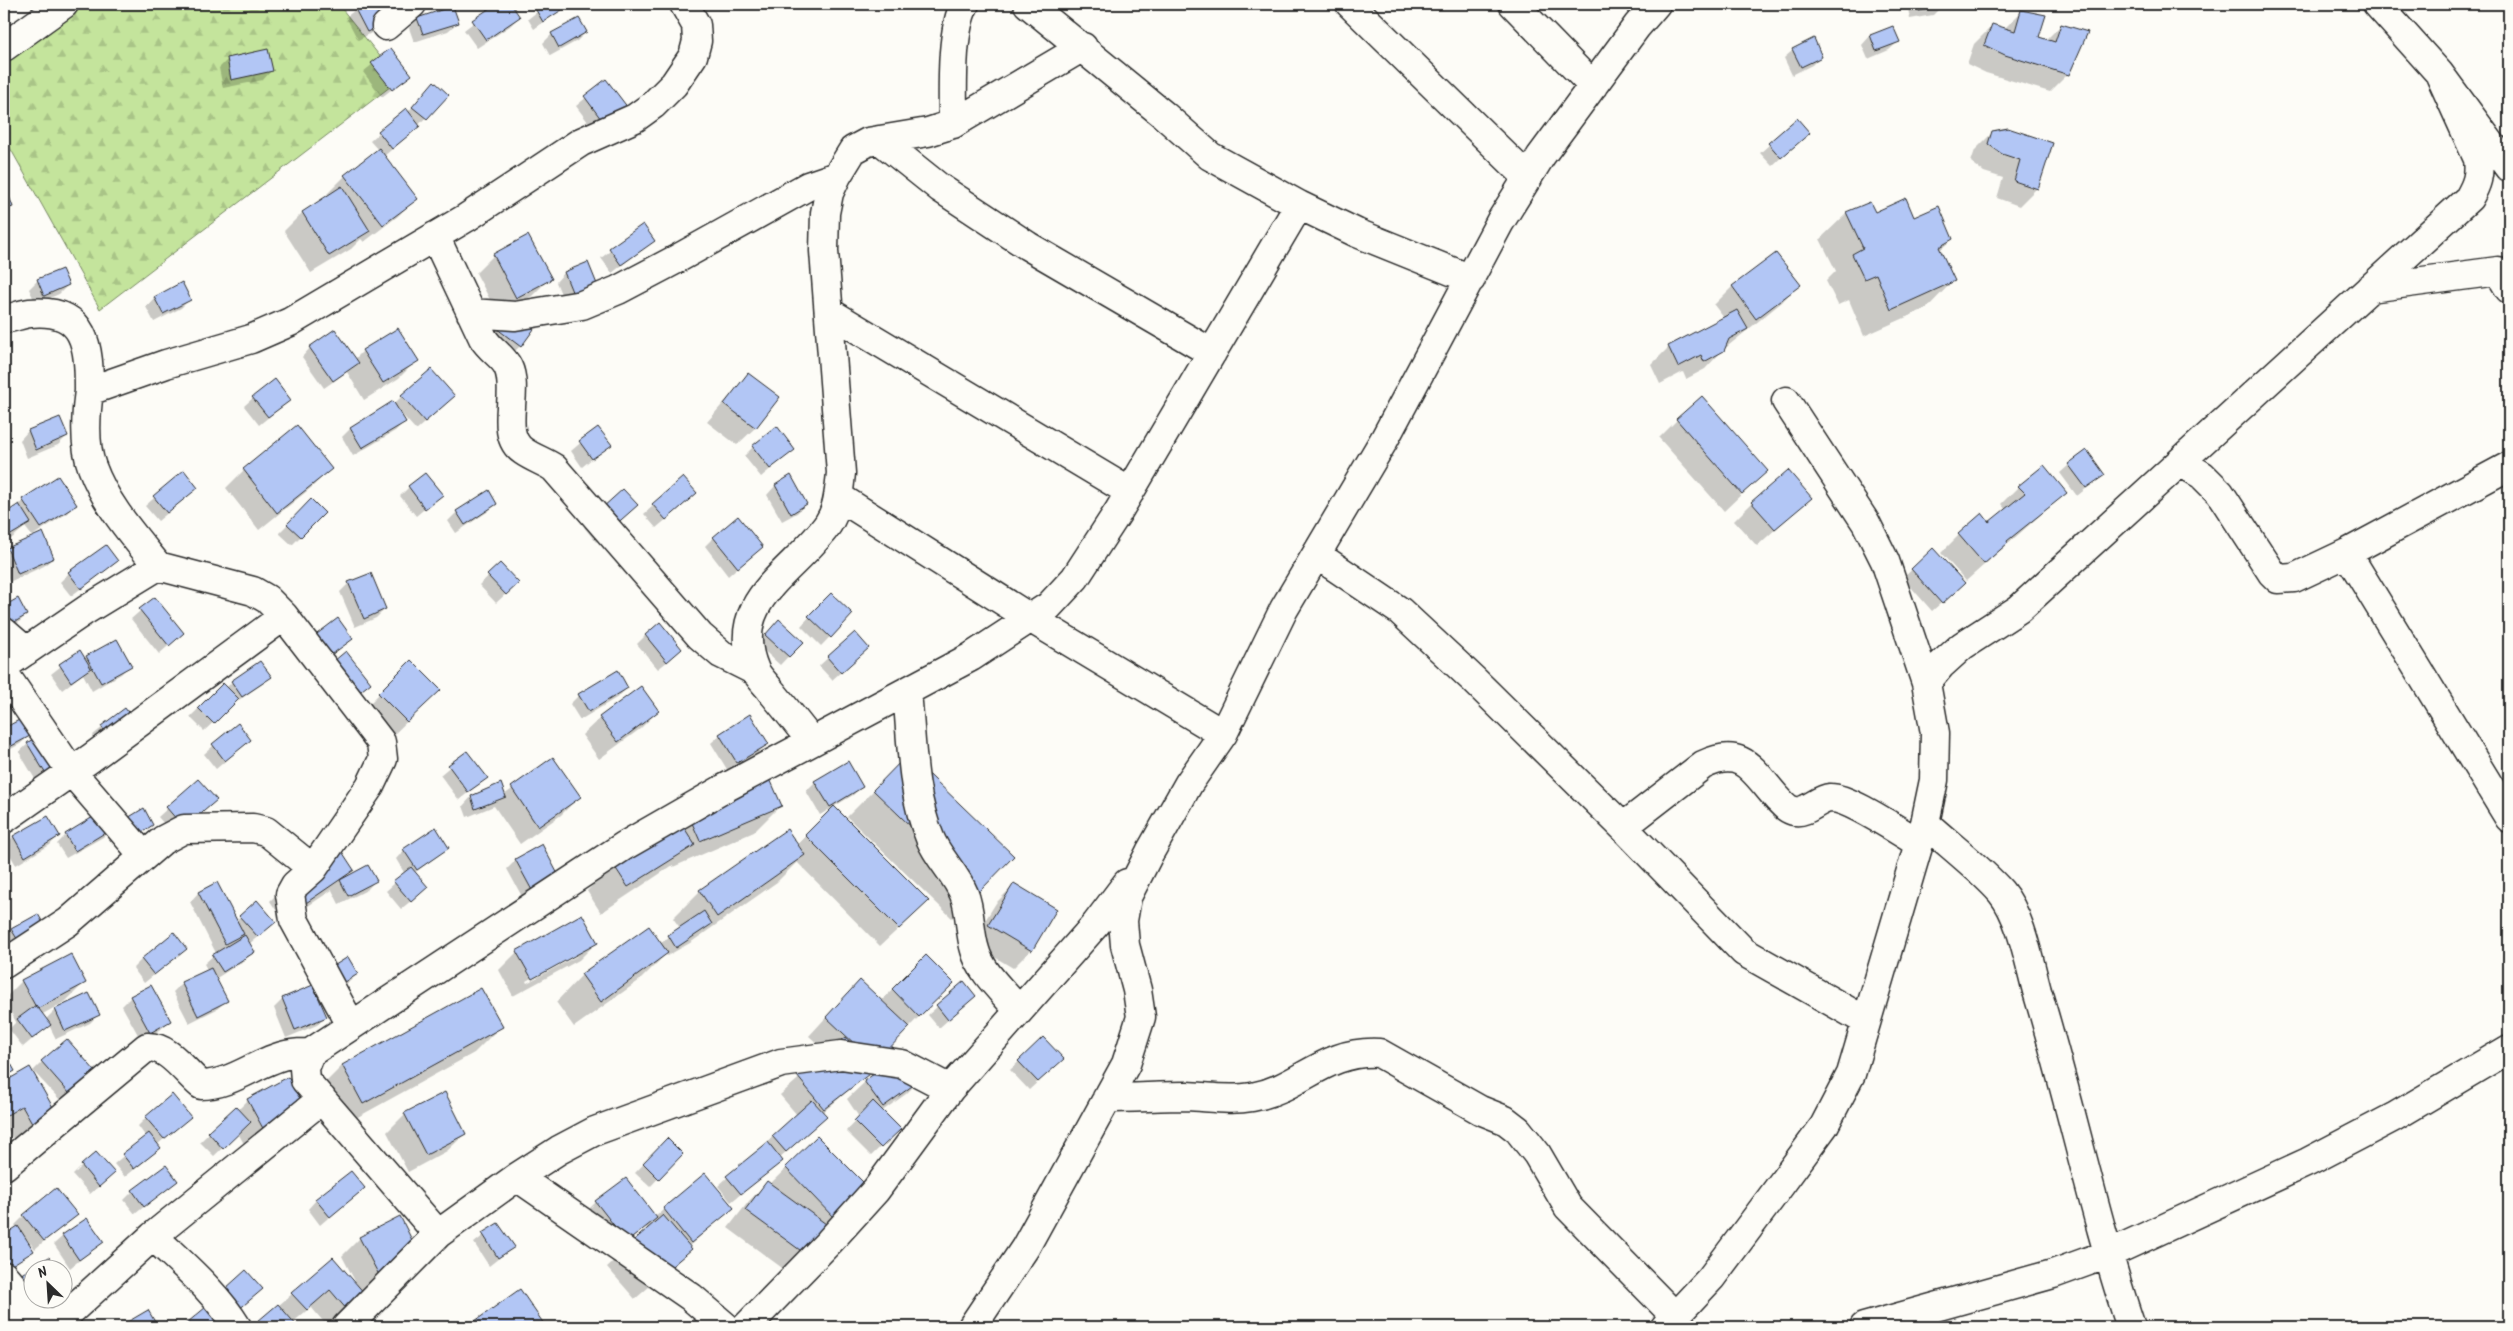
<svg xmlns="http://www.w3.org/2000/svg" width="2513" height="1331" viewBox="0 0 2513 1331" font-family="Kalam,sans-serif">
<style>
.forest{fill:url(#forest-firs);stroke:#788864}
.shadow{fill:#0003;fill-rule:evenodd}
.building{fill:#b2c6f5;stroke:#2b2b2b}
.lines{fill:none;stroke-linecap:round;stroke-linejoin:round}
.minor-casing{stroke:#2b2b2b;stroke-width:31}
.minor{stroke:#fdfcf7;stroke-width:28}
</style>
<defs>
<pattern id="forest-firs" width="22" height="20" patternUnits="userSpaceOnUse" patternTransform="scale(1.25)"><rect width="22" height="20" fill="#c4e49c"/><path d="M5 1l3.5 6h-7zM16 11l3.5 6h-7z" fill="#a9c487"/></pattern>
</defs>
<rect width="100%" height="100%" fill="#fdfcf7"/>
<filter id="ink" filterUnits="userSpaceOnUse"><feTurbulence type="fractalNoise" baseFrequency=".02" numOctaves="2"/><feDisplacementMap in="SourceGraphic" scale="10" xChannelSelector="R" yChannelSelector="G"/><feConvolveMatrix kernelMatrix="1 2 1 2 8 2 1 2 1" color-interpolation-filters="sRGB"/></filter>
<g filter="url(#ink)">
<!-- forest -->
<path class="forest" d="M64,4h274l61,76 -299,229 -96,-172v-90z"/>
<!-- shadow -->
<path class="shadow" d="M363,4h41l-10,17 -36,19 -12,-23z
M498,4h12l9,13 -9,9 -33,22 -13,-18z
M547,4h22l-35,25 -6,-10z
M1907,4h35v2l-9,9 -23,4z
M2022,11l15,27 9,2 15,-15 7,49 -18,18 -64,-19 -19,-9 7,-20 18,-18 12,3z
M417,19l40,4 -9,8 -34,11 -5,-14z
M579,20l7,12 -9,9 -27,15 -7,-13 9,-9z
M1892,27l6,15 -9,8 -21,9 -6,-14 8,-9z
M390,50l20,25 -28,22 -19,-25z
M1793,50l28,6 -9,9 -20,10 -8,-17z
M228,59l43,12 -8,9 -40,8 -4,-20z
M606,81v65l-30,-40z
M425,92l22,3 -37,39 -26,22 32,42 -18,18 -34,26 -3,-3 -10,10 -40,24 -27,-42 18,-18 27,-17 -2,-2 18,-18 33,-26 -8,-9 36,-32 2,3z
M1797,120l2,21 -27,25 -12,-13z
M2008,130l29,58 -18,18 -22,-8 6,-20 -19,-6 -13,-10 4,-12 18,-18z
M6,190l6,17 -8,8v-24z
M1847,213l66,5 39,21 -13,12 14,30 -26,27 -63,28 -15,-36 -11,5 -12,-24 10,-10 -16,-32z
M643,226l10,15 -41,32 -11,-15z
M528,237l22,41 -18,18 -26,14 14,36 -9,9 -27,-21 14,-19 -22,-42 18,-18z
M1776,254l23,30 -17,18 -59,48 -18,19 -19,10 -3,-7 -23,12 -9,-19 18,-18 55,-29 -10,-13 18,-18z
M587,263l-19,48 -12,-29 8,-9z
M38,280l30,5 -9,9 -23,10 -7,-15z
M182,284l8,15 -9,9 -27,14 -8,-15 8,-9z
M310,348l45,11 8,-8 54,9 -18,18 -35,22 -17,-28 -23,16 -22,-31z
M748,375l30,22 -23,31 -18,17 -30,-23z
M402,396l43,9 -29,25 -18,-20 6,12 -9,9 -42,25 -11,-19 8,-8 42,-26 2,1z
M253,398l37,2 -31,25 -15,-19z
M1677,420l89,51 -42,40 -65,-73z
M297,427l33,42 -18,18 -53,43 -33,-42 18,-18z
M598,428l12,16 -28,23 -11,-16z
M28,431l39,5 -9,9 -31,13 -7,-18z
M753,447l40,3 -32,27 -17,-21z
M2069,465l34,10 -26,21 -17,-23z
M184,472l4,24 -30,25 -13,-15z
M791,477l15,27 -9,9 -15,8 -15,-26 8,-9z
M57,478l18,27 -9,9 -34,22 -7,-9 -21,18v-30z
M683,479l4,23 -31,26 -12,-14z
M2019,486l46,7 -99,88 -25,-28 18,-18 30,-11 17,-14 -5,-6z
M409,487l32,8 -25,21 -16,-20z
M1810,498l-53,48 -23,-25 18,-18z
M311,501l13,12 -32,32 -13,-12z
M496,504l-9,8 -31,21 -8,-12 9,-9z
M627,514l-31,28 -12,-15 8,-8z
M42,533l11,25 -9,8 -35,16 -5,-12v-17z
M713,538l48,9 -33,29 -23,-30z
M1933,550l22,41 -23,20 -29,-33z
M117,561l-46,35 -11,-14 9,-9z
M500,565l9,26 -13,12 -17,-18z
M349,583l36,26 -9,9 -21,9 -15,-35z
M155,598l28,35 -24,21 -28,-35z
M18,600l8,15 -9,9 -13,7v-23z
M822,603l30,11 -31,32 -20,-20z
M779,621l23,21 -22,23 -23,-21z
M855,633l4,23 -27,24 -13,-14z
M645,636l27,22 -14,11 -21,-25z
M79,652l6,8 2,-3 43,8 -9,9 -29,17 -9,-17 -21,16 -11,-16z
M411,662l10,46 -32,31 -28,-27z
M270,677l-9,8 -28,19 -29,27 -14,-14 33,-32 3,3 6,-6z
M627,688l-9,9 -38,23 -10,-16 9,-9z
M124,710l-19,44 -12,-19z
M658,711l-18,18 -41,30 -17,-24 18,-17z
M20,720l9,16 -9,8 -16,9v-24z
M237,725l13,15 -34,29 -12,-15z
M720,735l47,9 -9,9 -30,18 -17,-28z
M28,744l34,21 -24,19 -19,-32z
M466,753l20,25 -27,22 -19,-25z
M908,756l104,100 -60,62 -105,-101z
M553,759l26,38 -18,18 -41,29 -26,-38 -27,11 -4,-11 8,-9 33,-2z
M198,781l-23,55 -17,-19z
M815,782l47,4 -9,9 -33,20 -14,-24z
M7,794l12,20 -15,15v-33z
M780,806l-26,26 -81,35v-2l-72,48 -14,-22 26,-26 66,-42z
M834,808l75,111 -29,27 -83,-84 -20,20 -87,61 -23,13 -1,-2 -26,26 -66,47 -18,-25 26,-27 78,-31 20,-16 -7,-10 27,-27 87,-60 10,14z
M47,818l11,18 -8,9 -34,20 -11,-19 8,-9z
M112,828l-9,9 -37,21 -9,-14 9,-9z
M448,848l-34,25 3,23 -16,13 -15,-18 19,-17 -9,-15 8,-9z
M516,860l35,29 -26,13 -18,-33z
M352,870l-7,8 30,3 -8,9 -28,14 -7,-14 -48,32 -14,-21 18,-18z
M1014,885l17,65 -18,18 -42,-25 25,-40z
M198,893l38,28 21,-19 9,28 -17,14 5,8 -9,8 -30,19 11,22 -9,8 -28,14 -16,-31 9,-9 26,-12 -4,-7 12,-11 -26,-51z
M12,930l28,13 -25,15 -11,-18z
M597,942l-18,18 -66,36 -14,-26 18,-18zM577,953v3l-50,27 -1,-2z
M186,949l-42,34 -11,-15 9,-9z
M926,957l26,26 -83,85 2,3 -49,42 -5,12 -38,33 2,3 -9,8 -41,33 -13,-16 79,-71 -17,-20 48,-42 -19,-17 33,-36 39,1z
M348,959l9,15 -9,9 -23,13z
M22,981l62,2 -18,18 -25,14 4,5 10,-10 33,-16 10,21 -8,8 -34,16 -7,-14 -26,22 -14,-18 7,-7 -12,-23z
M964,983l11,13 -36,32 -11,-13z
M313,987l13,29 -9,9 -31,13 -12,-30 8,-8z
M481,989l20,37 -27,27 -138,76 -20,-37 26,-26z
M131,997l38,24 -9,9 -19,10 -19,-34z
M1043,1039l10,29 -24,22 -19,-20z
M5,1057l8,14 -9,9v-22z
M42,1062l52,10 -33,29 -28,-30z
M29,1069l32,54 -40,30 -17,-30v-39z
M924,1076l-18,18 -25,18 18,17 -28,27 -25,-25 13,-14 -12,-18 18,-17z
M248,1100l64,22 -18,18 -40,22 -16,-29 -24,23 -14,-14 36,-35 2,3z
M405,1114l60,20 -18,17 -39,21 -21,-40z
M189,1117l-32,28 2,3 -8,8 -26,21 -11,-13 32,-27 -8,-11 8,-8z
M817,1138l31,67 -63,65 -57,-42 21,-27 18,-18 2,2z
M667,1140l14,14 -31,33 -15,-14z
M82,1166l22,16 -14,12 -17,-19z
M705,1174l27,34 -44,39 2,2 -18,18 -37,32 -28,-32 41,-37 -2,-3 -38,32 -30,-39 18,-18 59,15z
M176,1181l-41,33 -11,-14 9,-9z
M363,1188l-43,37 -12,-16 8,-9z
M56,1190l20,24 -41,35 -8,-10 -2,1 7,10 -28,22v-36l13,-8 -2,-3 9,-9z
M498,1224l15,23 -24,19 -15,-23z
M63,1236l39,6 -32,26 -16,-24z
M360,1238l58,16 -74,73h-16l-17,-20 -19,16 4,4h-43l39,-33 65,-9 -15,-29z
M49,1258l6,10h-23v30l5,29h-27l-6,-9v-29l6,-7z
M520,1291l25,36h-75l5,-5z"/>
<!-- building -->
<path class="building" d="M360,4h40l5,9 -38,19 -13,-25z
M496,4h15l9,13 -34,23 -14,-20z
M545,4h26l-28,18 -7,-12z
M1917,4h26v2l-24,5z
M453,6l6,17 -36,11 -6,-16z
M2021,10l25,5 -7,22 16,5 6,-18 27,8 -19,43 -64,-20 -21,-10 8,-21 23,7z
M579,18l8,14 -28,16 -8,-15z
M1893,26l7,16 -24,9 -6,-16z
M1814,38l8,19 -21,10 -9,-18z
M391,48l21,27 -20,15 -21,-27z
M268,49l5,22 -42,9 -4,-22z
M606,79l32,42 -23,17 -31,-42z
M434,81l15,14 -22,24 -15,-12z
M406,108l14,18 -28,23 -14,-18z
M1797,118l13,15 -29,25 -13,-15z
M2008,128l45,15 -15,46 -24,-8 6,-21 -18,-6 -14,-10 4,-13z
M379,148l39,51 -35,26 -39,-50z
M342,186l28,45 -41,25 -27,-44z
M6,188l7,19 -9,3v-21z
M1906,198l8,19 25,-11 14,33 -14,8 16,34 -64,29 -15,-36 -12,5 -12,-25 11,-6 -17,-36 24,-10 5,10z
M643,224l12,17 -34,24 -12,-17z
M528,235l24,44 -36,19 -23,-44z
M1776,253l25,32 -45,34 -24,-33z
M588,262l13,32 -24,10 -13,-32z
M62,269l7,16 -25,11 -7,-17z
M182,282l9,18 -28,14 -9,-17z
M504,307l30,22 -13,18 -29,-22z
M1737,310l11,19 -19,10 -5,12 -20,11 -3,-7 -23,12 -10,-21z
M398,328l21,33 -36,22 -21,-33z
M335,329l24,34 -26,18 -24,-34z
M431,369l24,27 -30,26 -24,-27z
M748,373l32,24 -24,31 -32,-24z
M275,379l16,21 -23,17 -16,-20z
M1702,396l66,75 -26,23 -66,-75z
M393,401l13,21 -44,26 -12,-20z
M60,417l8,19 -32,14 -8,-20z
M297,425l35,44 -55,44 -34,-44z
M777,426l18,24 -25,19 -18,-23z
M598,427l14,18 -20,14 -13,-18z
M2087,450l18,25 -19,13 -18,-24z
M2044,465l23,28 -60,48 1,2 -24,21 -26,-30 24,-21 7,9 36,-29 -7,-7z
M184,470l14,18 -31,25 -14,-17z
M1788,470l24,28 -37,31 -24,-27z
M425,473l18,22 -18,14 -17,-23z
M791,475l16,29 -16,10 -16,-29z
M58,476l19,29 -36,23 -19,-29z
M683,477l14,16 -31,27 -14,-16z
M623,489l15,16 -33,29 -14,-16z
M489,490l8,14 -32,21 -9,-14z
M311,499l14,14 -24,24 -14,-13z
M19,504l12,19 -27,16v-25z
M738,516l25,31 -25,21 -25,-31z
M43,532l11,26 -36,16 -11,-26z
M106,545l12,16 -37,28 -13,-17z
M1933,548l32,35 -23,21 -31,-35z
M500,563l19,20 -13,12 -19,-20z
M371,573l15,36 -22,10 -16,-37z
M831,593l22,21 -22,24 -23,-22z
M155,597l29,36 -15,13 -30,-37z
M18,598l9,17 -23,13v-22z
M338,618l15,21 -33,24 -15,-20z
M779,619l25,23 -15,15 -24,-22z
M660,622l22,27 -15,13 -22,-27z
M855,632l14,16 -28,25 -14,-16z
M117,639l15,27 -31,17 -15,-27z
M80,650l11,18 -20,14 -12,-18z
M346,651l25,32 -18,14 -25,-31z
M411,660l30,30 -34,32 -29,-29z
M260,661l12,16 -30,20 -11,-16z
M618,670l10,18 -39,24 -11,-18z
M223,683l16,16 -25,25 -16,-16z
M641,686l18,25 -41,31 -19,-25z
M125,708l15,21 -25,17 -14,-20z
M750,714l19,30 -32,19 -18,-29z
M21,719l9,17 -26,14v-22z
M238,723l13,17 -26,21 -13,-17z
M43,732l21,34 -17,10 -20,-33z
M467,751l21,27 -20,14 -20,-27z
M908,754l106,102 -35,36 -106,-102z
M553,757l28,40 -43,30 -27,-40z
M848,761l15,26 -33,20 -16,-26z
M198,779l19,21 -33,28 -18,-21z
M770,779l12,27 -82,35 -12,-27z
M501,783l5,14 -31,12 -4,-13z
M834,806l95,95 -30,28 -94,-94z
M144,808l9,17 -25,16 -10,-17z
M103,811l10,17 -38,23 -10,-17z
M48,816l12,20 -35,21 -12,-21z
M680,821l15,24 -67,42 -15,-23z
M436,827l13,21 -32,22 -14,-21z
M787,829l18,26 -88,62 -18,-27z
M542,844l19,36 -27,14 -19,-35z
M339,847l15,23 -51,35 -16,-23z
M368,865l9,16 -29,15 -8,-16z
M411,867l17,20 -17,15 -18,-21z
M217,882l27,52 -19,10 -27,-52z
M1014,883l43,26 -25,42 -44,-26z
M257,900l19,22 -18,15 -19,-21z
M704,911l8,13 -36,24 -8,-13z
M38,914l12,21 -26,15 -13,-21z
M582,914l16,29 -66,36 -16,-28z
M649,926l19,27 -67,49 -20,-28z
M174,932l13,17 -33,26 -13,-16z
M245,935l10,17 -32,20 -11,-17z
M71,954l15,29 -49,26 -16,-29z
M926,955l28,28 -35,34 -27,-28z
M348,957l10,17 -24,15 -10,-17z
M211,968l17,33 -30,15 -17,-34z
M860,980l50,47 -35,36 -49,-46z
M964,981l12,15 -28,24 -12,-15z
M151,985l20,36 -21,12 -20,-37z
M313,985l14,32 -32,13 -13,-32z
M481,988l22,39 -140,77 -21,-39z
M89,993l11,22 -35,16 -10,-22z
M36,1005l15,20 -19,14 -15,-20z
M846,1037l27,34 -49,38 -27,-33z
M1043,1037l21,22 -26,23 -20,-21z
M67,1039l29,33 -26,22 -29,-33z
M908,1050l18,26 -43,31 -19,-26z
M6,1055l9,16 -11,6v-21z
M30,1067l32,56 -23,13 -17,-30 -18,11v-35z
M288,1077l25,45 -41,23 -25,-46z
M445,1092l21,42 -40,21 -22,-42z
M172,1094l19,23 -27,22 -19,-22z
M812,1100l15,16 -41,36 -14,-16z
M873,1101l28,28 -20,19 -27,-27z
M236,1106l15,16 -28,27 -15,-17z
M149,1133l12,15 -27,21 -12,-15z
M817,1136l51,51 -33,32 -50,-52z
M667,1138l16,16 -24,25 -16,-16z
M768,1142l15,19 -42,33 -15,-18z
M96,1152l19,21 -16,14 -18,-22z
M166,1165l12,16 -34,26 -12,-17z
M351,1171l14,17 -35,29 -15,-18z
M705,1173l29,35 -43,35 -28,-35z
M626,1178l31,40 -30,24 -32,-41z
M767,1181l59,43 -22,29 -59,-43z
M56,1188l22,27 -34,26 -21,-26z
M663,1215l29,34 -39,33 -29,-33z
M400,1216l19,38 -40,21 -20,-38z
M87,1218l17,24 -25,18 -17,-25z
M498,1223l17,24 -17,11 -16,-25z
M18,1226l16,25 -30,19v-35z
M49,1257l7,11h-24v30h30v-20l13,20 -39,24 -26,-41z
M333,1257l39,45 -18,16 -24,-28 -23,20 -16,-17z
M246,1270l17,19 -32,27 -16,-18z
M520,1289l26,38h-67l-4,-6z
M212,1302l14,17 -10,8h-34z
M278,1304l20,23h-47z
M148,1310l10,17h-39z"/>
<g class="lines">
<defs>
<path id="minor" d="M1028,4l136,111 46,41 89,49
M1350,4l178,174
M1513,4l80,82
M2377,4l62,69 70,95
M386,26l26,-22
M4,47l60,-43
M953,124c0,-32 -3,-93 12,-120
M880,140l60,48 88,58 184,107
M435,236l48,102c7,12 20,18 25,29 12,25 -10,67 15,84 10,7 22,11 31,17l146,168 21,18 34,17
M2370,288l128,-17 11,18
M829,312l301,180
M471,313l44,3 67,-11 36,-15 57,-30 133,-74 29,-10
M4,319c9,-1 17,-5 26,-6 57,-5 59,34 59,78l77,-27 85,-25 39,-17 176,-104 115,-76 54,-24 18,-13 21,-21 19,-28 4,-15 -1,-16 -12,-21
M89,391c-3,22 -5,55 3,76 14,38 41,68 66,99
M2180,462l22,13 18,18 52,80 6,6 16,-1 53,-25
M2509,466l-162,87 162,265
M839,497l191,121 193,116
M1317,555l83,56 74,69 149,147 121,125 122,69
M4,632l22,19
M4,666l82,-56 72,-44 95,25 14,8 17,17 97,126 2,17 -13,27 -57,83 -18,16 -5,9 4,26 57,105
M4,673l67,98 73,85
M1926,683l15,-18 21,-19 57,-37 450,-411c8,-14 11,-23 9,-39l-39,-86
M907,692c5,49 4,101 23,146 8,20 26,36 34,56 7,17 5,37 11,56 6,23 29,42 44,61
M811,741c-13,-17 -26,-33 -40,-50 -5,-7 -13,-14 -16,-21 -30,-69 40,-98 73,-146 10,-15 11,-33 13,-51l-17,-222 1,-38 4,-20 8,-17 16,-26 15,-8 60,-10 25,-8 130,-77
M4,819l87,-61 193,-142
M1925,823c23,21 56,46 76,69 20,24 28,70 36,99 34,112 57,226 94,336
M1623,827l80,-62c40,-19 49,5 74,33 5,5 10,12 18,13 12,2 23,-12 35,-13 19,-1 71,35 89,45
M4,964l64,-42 95,-82 21,-11 69,-1 13,3 47,38
M1107,1098c27,0 54,-2 80,-2 22,1 43,5 65,1 50,-9 71,-47 127,-44l101,57 25,10 13,10 19,24 31,53 107,109
M4,1166l143,-119c22,-1 38,25 54,38 32,0 59,-26 90,-31 6,-1 13,-1 19,-1
M517,1177l174,120 35,30
M438,1234l-133,-154 -1,-12 6,-15 314,-207 101,-58 246,-131 78,-51 26,-28 43,-66 181,-307 58,28 114,46
M153,1236c29,28 63,56 84,91
M4,1276l45,51
M4,1322l21,-21
M53,1327l100,-91 169,-137
M346,1327l92,-93 79,-57 42,-27 36,-19 186,-68 60,-8 61,9 48,25
M746,1327l83,-85 47,-52 74,-101 146,-165 31,-41
M972,1327l53,-79 101,-184 15,-47 -4,-27 -12,-45 -2,-24 4,-24 23,-45 39,-69 34,-49 61,-125 100,-169 116,-218 41,-66 96,-130 19,-22
M1665,1327l46,-49 60,-80 53,-72 27,-52 74,-251 9,-43 1,-47 -9,-50 -41,-122 -19,-38 -80,-122
M1864,1327l189,-53 55,-20 200,-92 86,-45 115,-68"/>
</defs>
<!-- minor casing -->
<use href="#minor" class="minor-casing"/>
<!-- minor -->
<use href="#minor" class="minor"/>
</g>
</g>
<!-- margin -->
<rect width="2513" height="1331" fill="none" stroke="#fdfcf7" stroke-width="20"/>
<rect x="10" y="10" width="2493" height="1311" fill="none" stroke="#2b2b2b" stroke-width="2" filter="url(#ink)"/>
<!-- north arrow -->
<g transform="translate(48 1284) rotate(335)"><circle r="24" fill="#fdfcf7" stroke="#a9a8a5"/>
<path d="M0-4L9 19L0 12L-9 19Z" fill="#2b2b2b"/>
<text y="-8" font-size="14" font-weight="bold" text-anchor="middle" fill="#2b2b2b">N</text>
</g>
</svg>
